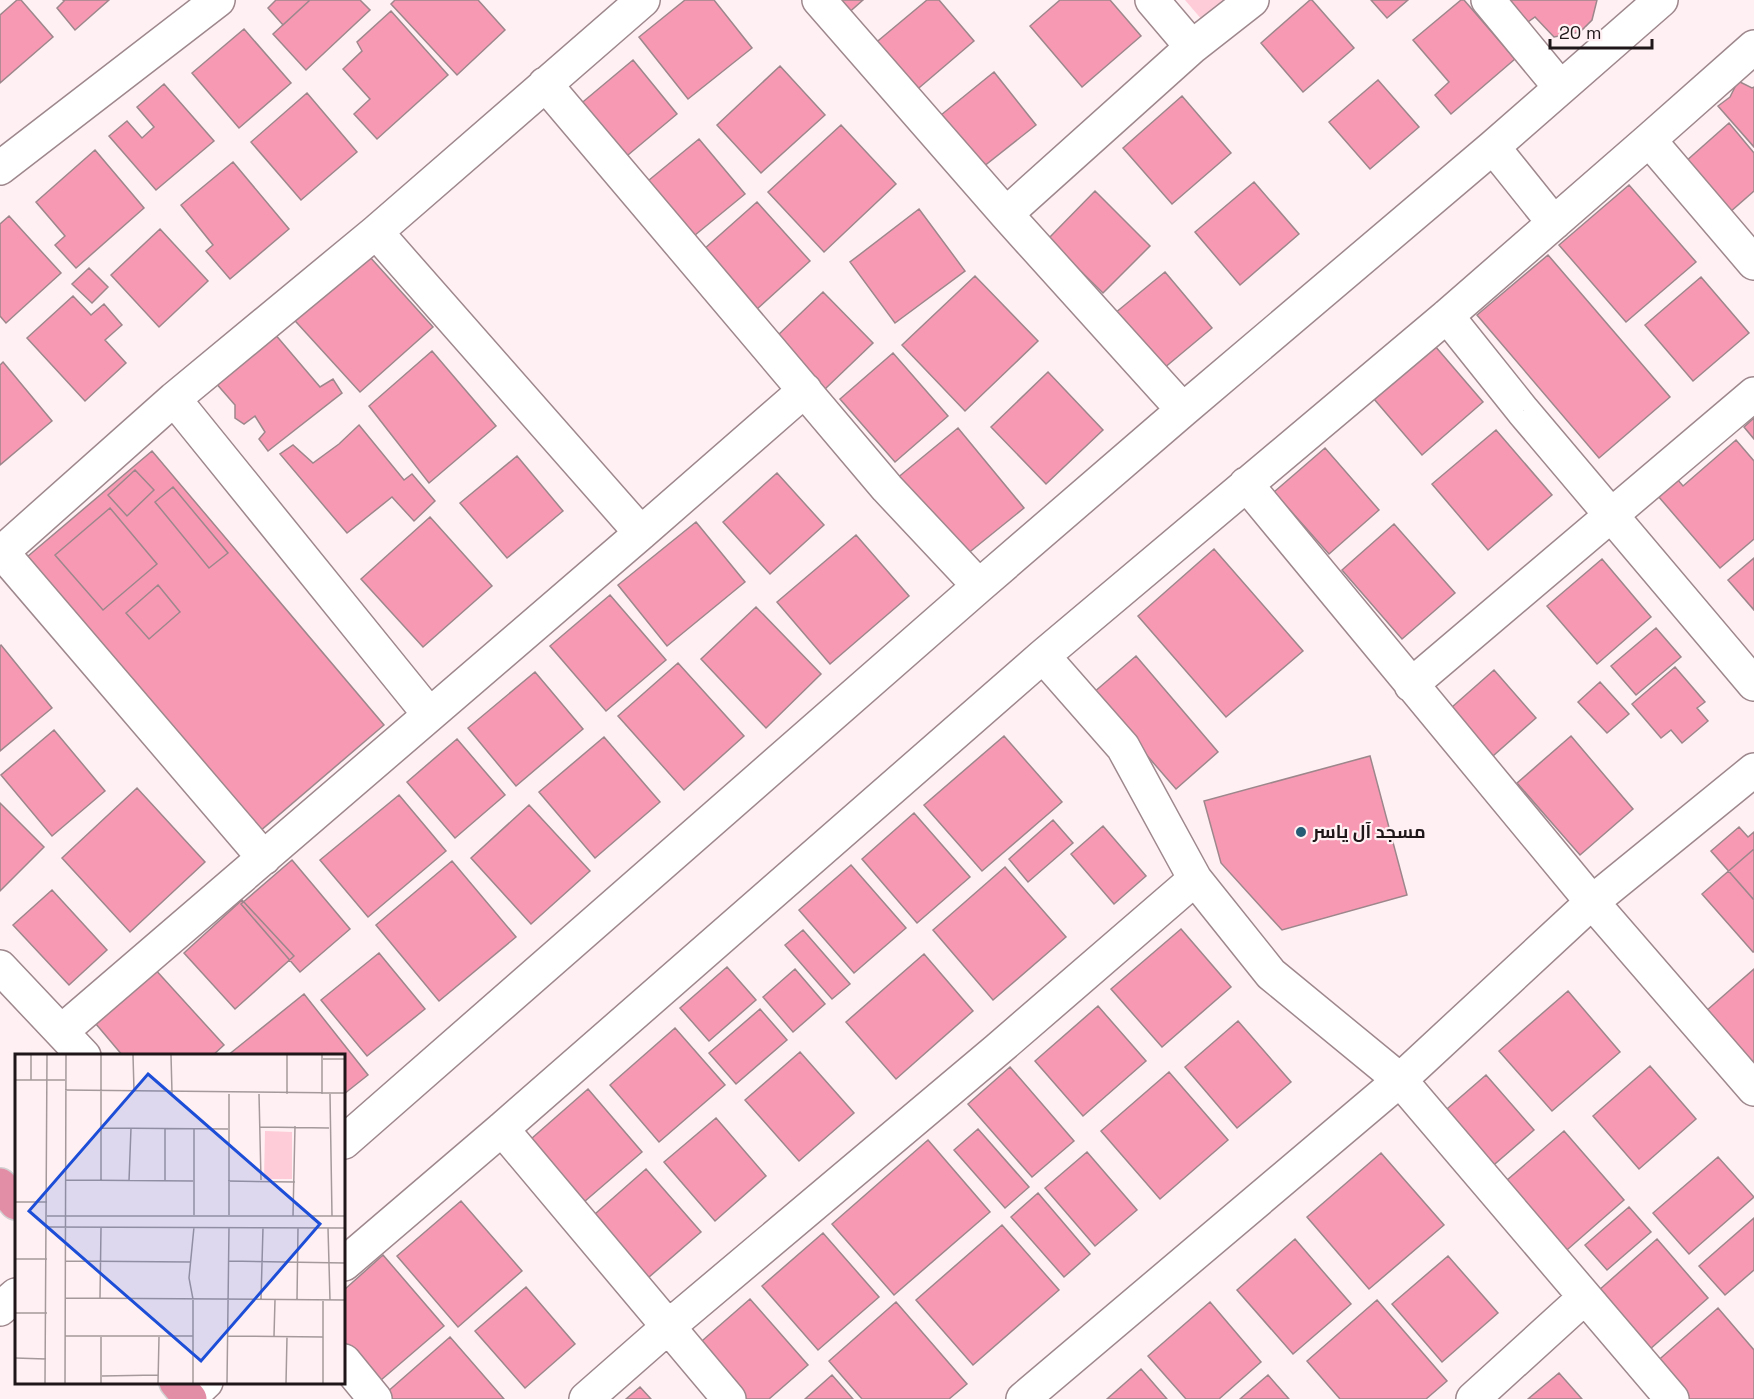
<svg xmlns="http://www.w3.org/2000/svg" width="1754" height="1399" viewBox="0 0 1754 1399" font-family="'Space Grotesk',Cairo,sans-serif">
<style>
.green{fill:#feccd8}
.building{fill:#f899b3;stroke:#9d878c;stroke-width:1.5}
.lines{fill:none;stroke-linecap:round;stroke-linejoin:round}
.minor-casing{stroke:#9e888d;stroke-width:36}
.trunk-casing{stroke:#d2d0d1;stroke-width:36}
.minor{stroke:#fff;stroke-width:33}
.trunk{stroke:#e28ea6;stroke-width:33}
.poi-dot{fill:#245c76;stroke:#fff0f3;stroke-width:2}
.labels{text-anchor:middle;stroke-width:4.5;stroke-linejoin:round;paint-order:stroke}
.poi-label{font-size:18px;font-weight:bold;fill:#1e1618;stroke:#fff0f3;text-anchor:start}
.inset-road{fill:none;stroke:#a5999b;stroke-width:1.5}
.view{fill:#1d4ed8;fill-opacity:0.15;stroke:#1d4ed8;stroke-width:3}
.inset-edge{fill:none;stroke:#1e1618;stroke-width:3}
</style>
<rect width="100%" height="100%" fill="#fff0f3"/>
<!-- green -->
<path class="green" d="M1185,0h43l-25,21z"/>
<!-- building -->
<path class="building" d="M17,0h4l32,37 -53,46v-68z
M63,0h46l-34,30 -18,-22 7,-7z
M276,0h34l-27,25 -15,-17z
M310,0h50l10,10 -64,60 -33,-36z
M395,0h83l27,30 -48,45 -66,-71z
M685,0h29l38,48 -64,51 -49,-62z
M831,0h32l-18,16z
M927,0h12l35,41 -61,52 -40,-48z
M1060,0h50l31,36 -59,51 -52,-61z
M1310,0h2l42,48 -51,44 -42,-49z
M1371,0h37l-21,18z
M1461,0h3l51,59 -64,55 -16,-19 14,-13 -36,-42z
M1504,0h93l-5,20 -12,12 -26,5 -19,-20 -10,7z
M391,11l57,64 -71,64 -23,-25 16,-15 -27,-30 19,-18 -5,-9z
M244,29l47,54 -52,45 -47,-55z
M633,60l44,54 -55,46 -44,-54z
M780,66l45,49 -64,58 -44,-48z
M994,72l42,53 -53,42 -42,-52z
M1378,80l41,47 -49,42 -41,-47z
M1738,81l14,7 2,-1v60l-36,-41 12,-9z
M164,84l50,57 -58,49 -47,-54 18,-15 15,17 12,-11 -17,-20z
M307,93l50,59 -56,48 -50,-58z
M1182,96l49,57 -59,51 -49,-56z
M1729,123l25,30v38l-32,28 -55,-41z
M841,125l55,59 -72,68 -56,-60z
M699,139l46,55 -56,46 -46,-55z
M95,150l49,58 -68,60 -21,-23 10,-9 -29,-34z
M233,162l56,67 -59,50 -24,-28 7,-6 -32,-40z
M1254,182l45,52 -59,51 -45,-53z
M1629,185l67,77 -70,60 -67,-77z
M1095,191l55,55 -47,47 -55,-54z
M757,202l53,59 -53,48 -54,-59z
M919,209l46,62 -70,52 -45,-61z
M9,216l52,57 -55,50 -6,-7v-92z
M160,229l48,52 -49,46 -48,-52z
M360,246l73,81 -73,65 -73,-80z
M1548,255l122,142 -71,61 -122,-143z
M89,268l19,19 -16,16 -20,-19z
M1165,272l47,56 -55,46 -48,-56z
M975,276l63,65 -73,70 -63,-66z
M1701,277l48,56 -56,48 -48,-56z
M823,292l50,51 -48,46 -50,-51z
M73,296l18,19 13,-11 18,21 -17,15 21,23 -41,38 -58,-63z
M268,326l52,61 13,-8 9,14 -74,58 -9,-12 6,-7 -10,-16 -11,8 -9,-6v-13l-27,-31z
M1435,346l48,56 -61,53 -48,-56z
M432,351l64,75 -67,57 -60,-77z
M893,353l55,63 -53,46 -55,-63z
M3,362l49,59 -52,44v-100z
M1048,372l55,58 -57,54 -55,-57z
M1754,418v21l-10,-12z
M359,425l45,55 8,-6 23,27 -21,20 -22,-24 -45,36 -67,-79 13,-9 20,18 26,-19z
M958,428l66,80 -63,51 -65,-80z
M1496,430l56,65 -64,55 -56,-66z
M1736,440l18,21v78l-34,29 -68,-79 20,-16 11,13z
M1325,448l54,62 -50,44 -55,-62z
M152,451l232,274 -138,118 -232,-275z
M517,456l46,55 -56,47 -47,-55z
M135,470l19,20 -27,26 -19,-21z
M777,473l47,52 -54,49 -47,-52z
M173,487l55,66 -19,15 -54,-66z
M110,508l47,56 -54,46 -48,-55z
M430,517l62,69 -69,61 -62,-68z
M696,522l49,60 -78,64 -49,-61z
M1394,524l61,69 -53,46 -60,-69z
M856,535l53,61 -79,68 -53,-62z
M1214,549l89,102 -77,66 -88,-101z
M1754,558v52l-26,-30z
M1602,559l49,58 -54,47 -50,-58z
M158,585l22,27 -31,27 -23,-26z
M610,595l56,65 -60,51 -56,-65z
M756,607l65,67 -55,54 -65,-69z
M1656,628l25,29 -45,38 -25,-29z
M1,645l51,63 -52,43v-105z
M1136,656l82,96 -42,37 -83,-96z
M678,663l66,73 -60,54 -66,-74z
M1675,667l30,35 -8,6 11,13 -26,22 -11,-13 -10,8 -29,-34z
M1494,670l42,48 -51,45 -42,-48z
M535,672l48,57 -67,57 -48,-58z
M1600,682l29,32 -22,19 -29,-31z
M54,730l51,61 -53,45 -51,-61z
M1004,736l58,66 -80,69 -58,-66z
M1571,736l62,73 -53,46 -63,-72z
M604,737l56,65 -65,56 -56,-66z
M457,739l48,56 -50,43 -48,-56z
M1370,756l37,139 -125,35 -61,-67 -17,-62z
M137,788l68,74 -75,70 -68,-74z
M399,795l47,56 -78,66 -48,-57z
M0,803l44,44 -44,44z
M529,805l61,66 -59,53 -60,-66z
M914,813l56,64 -53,46 -55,-64z
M1053,820l20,23 -45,39 -19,-23z
M1103,826l43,50 -32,28 -43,-50z
M1739,827l9,10 6,-5v68l-43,-49z
M1754,849v103h-1l-51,-58z
M292,860l58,69 -50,43 -59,-68z
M452,861l64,76 -77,64 -63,-76z
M851,865l55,63 -52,45 -55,-63z
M1005,867l61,70 -73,63 -60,-70z
M52,890l55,60 -38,35 -56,-60z
M242,900l52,56 -59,53 -51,-56z
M1181,929l50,58 -69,60 -51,-58z
M803,930l47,54 -18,15 -47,-54z
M379,953l46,56 -58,47 -46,-56z
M924,954l49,57 -77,68 -50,-57z
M153,967l71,78 -12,11h-89l-27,-32z
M727,967l29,33 -47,41 -29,-33z
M795,969l30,35 -32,28 -30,-35z
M1754,969v98l-48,-56z
M1568,991l52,61 -68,59 -53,-60z
M304,994l64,81 -24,19v-38h-117z
M1098,1006l48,55 -63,55 -48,-55z
M760,1009l27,31 -51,44 -27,-31z
M1238,1021l53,61 -54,46 -52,-61z
M675,1028l50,57 -66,57 -49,-57z
M800,1052l54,61 -55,48 -54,-61z
M1650,1066l46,53 -57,50 -46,-53z
M1010,1067l64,74 -42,36 -64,-73z
M1169,1072l59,68 -68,59 -59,-68z
M1486,1075l48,55 -46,40 -48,-55z
M588,1089l54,63 -65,56 -54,-62z
M716,1118l50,58 -51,45 -51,-59z
M978,1129l51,58 -24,21 -51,-58z
M1564,1131l60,69 -64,56 -60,-70z
M928,1140l62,72 -96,83 -62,-71z
M1087,1152l50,58 -42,36 -50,-58z
M1381,1153l63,72 -75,64 -62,-72z
M1718,1157l36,40 -65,57 -36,-41z
M646,1169l55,63 -60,52 -54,-63z
M1038,1193l52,61 -26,23 -53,-60z
M461,1201l61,70 -64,56 -61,-71z
M1629,1207l22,25 -44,38 -22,-25z
M1754,1218v52l-29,25 -26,-29z
M1002,1225l57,65 -86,75 -57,-65z
M823,1233l56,64 -61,53 -56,-64z
M1295,1239l56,65 -58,50 -56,-64z
M1657,1239l51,59 -59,52 -51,-59z
M383,1255l61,71 -70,60 -30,-35v-61z
M1448,1256l50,57 -56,49 -50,-58z
M526,1287l49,57 -50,44 -50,-57z
M750,1299l58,66 -39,34h-29l-45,-52z
M1377,1300l70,81 -21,18h-86l-33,-38z
M896,1302l71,82 -18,15h-87l-33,-38z
M1210,1302l51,60 -42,37h-33l-38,-43z
M1718,1308l36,42v49h-70l-30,-35z
M450,1337l54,62h-113l-5,-6z
M1141,1369l26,30h-60z
M1559,1373l23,26h-54z
M832,1375l21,24h-48z
M1268,1375l21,24h-49z
M640,1387l11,12h-25z"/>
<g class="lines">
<defs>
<path id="minor" d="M819,0l187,214 177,196
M1152,0l40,47
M1488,0l72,87
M545,84l342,404 92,98
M1649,140l105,123
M1493,147l61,76
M0,168l218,-168
M1006,214l186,-167 60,-47
M376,232l265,301
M1447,316l76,95 231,273
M174,399l255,315
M1246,484l346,418 162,187
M0,550l264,308
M2,552l172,-153 202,-167 267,-232
M1043,656l80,91 72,132 76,95 129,106 272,319
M1411,685l343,-291
M0,967l84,89
M62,1031l579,-498 164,-143
M502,1129l227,270
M344,1142l635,-556 204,-176 310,-263 168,-147
M344,1264l158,-135 541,-473 404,-340 202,-176 105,-93
M0,1309l16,-14
M344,1361l31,38
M189,1398l17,-16
M586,1399l82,-72 329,-277 198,-171
M1023,1399l377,-319 192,-178 162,-132
M1473,1399l111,-101"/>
<path id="trunk" d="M0,1185l16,18
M176,1382l14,17"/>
</defs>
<!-- minor casing -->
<use href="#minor" class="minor-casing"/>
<!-- trunk casing -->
<use href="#trunk" class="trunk-casing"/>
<!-- minor -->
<use href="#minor" class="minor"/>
<!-- trunk -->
<use href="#trunk" class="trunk"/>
</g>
<!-- markers -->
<circle class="poi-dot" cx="1301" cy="832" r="6"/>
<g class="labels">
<!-- poi labels -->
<g class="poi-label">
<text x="1313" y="838">مسجد آل ياسر</text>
</g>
</g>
<!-- overview -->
<g transform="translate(15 1054)">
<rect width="330" height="330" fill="#fff0f3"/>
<path d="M250,77l27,1v47h-28z" fill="#feccd8"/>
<path class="inset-road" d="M118,1l1,36M156,1l1,38M308,5h22M0,26h50M16,26v-25M50,36l280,3M214,40v121M244,40l2,86M272,40v-39M307,40v-39M315,40l2,122M245,73l69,1M86,74l127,1M150,75v52M51,126l127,1M86,127v-126M114,127l2,-53M213,127l67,1M0,148h32M179,161v-86M32,162h298M278,162l2,-90M32,173l298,1M313,174l2,72M0,205h32M50,207l125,1M213,207l117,2M50,244l280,2M85,244l1,-70M246,245l2,-71M282,246l1,-72M308,247v82M0,259h32M50,282h128M212,282l96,1M259,282l1,-36M86,283v46M0,304l31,1M87,322l56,-1M30,329l2,-328M50,329l1,-328M143,329l1,-46M178,329v-84l-4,-21 5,-51M212,329l2,-155M271,329l1,-46"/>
<path class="view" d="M133,20l172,150 -119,137 -172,-150z"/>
<rect width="330" height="330" class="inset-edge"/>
</g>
<!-- scale -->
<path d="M1550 39v9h102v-9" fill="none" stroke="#1e1618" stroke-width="3"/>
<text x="1559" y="39" font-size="18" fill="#1e1618" stroke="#fff0f3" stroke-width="4.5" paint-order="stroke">20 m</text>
</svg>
